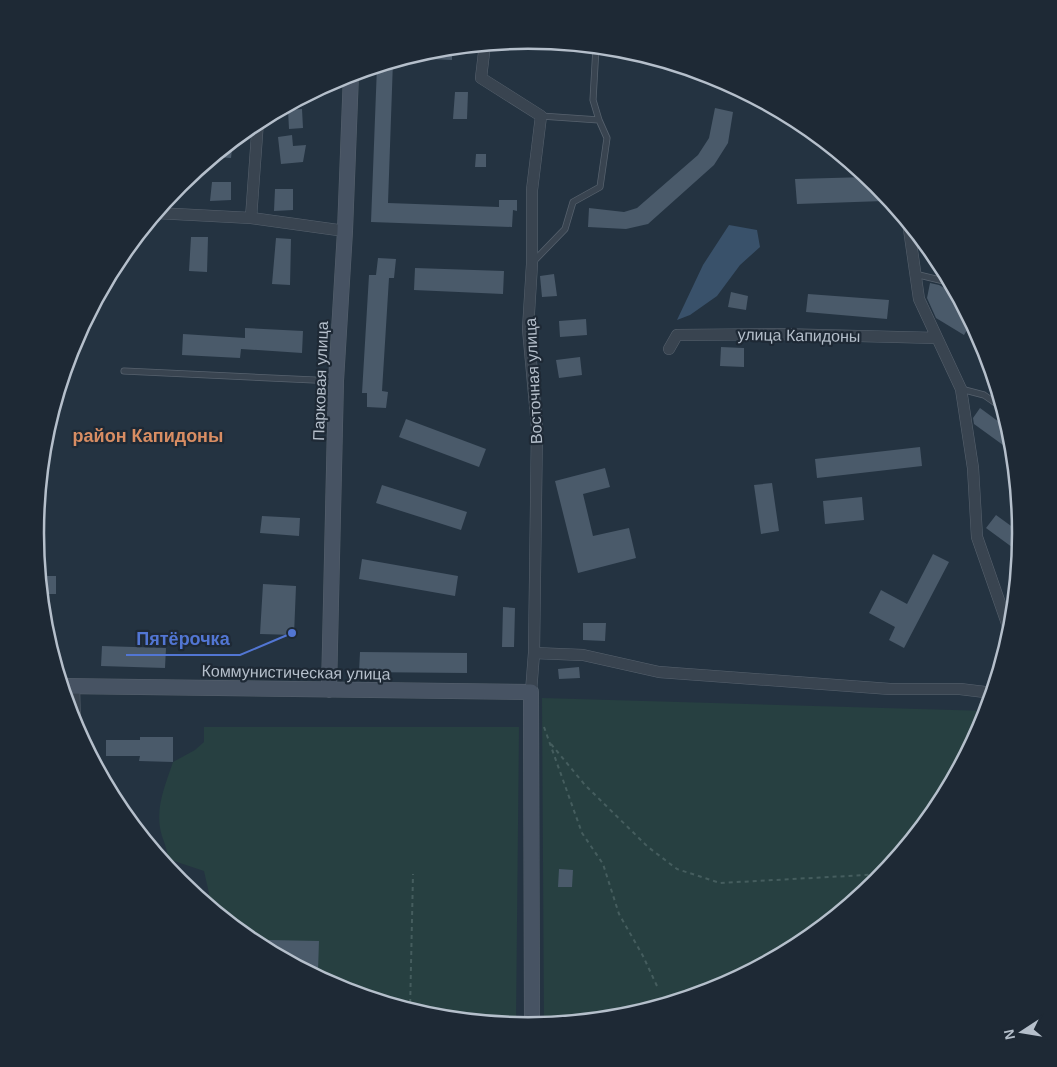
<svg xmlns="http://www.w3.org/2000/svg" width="1057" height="1067" viewBox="0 0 1057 1067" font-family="Helvetica,sans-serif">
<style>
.green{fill:#274041}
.water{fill:#39516a}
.building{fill:#4a5a6a}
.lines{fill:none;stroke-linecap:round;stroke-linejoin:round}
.lane-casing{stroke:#57626e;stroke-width:7}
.street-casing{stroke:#57626e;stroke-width:12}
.secondary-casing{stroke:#57626e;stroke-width:16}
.path{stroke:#455d5e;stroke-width:2;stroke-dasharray:4 4;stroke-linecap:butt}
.lane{stroke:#394450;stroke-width:5.5}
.street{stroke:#394450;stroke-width:11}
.secondary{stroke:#475363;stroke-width:15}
.labels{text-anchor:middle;stroke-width:4.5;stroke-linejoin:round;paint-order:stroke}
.street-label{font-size:16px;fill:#b5bfcb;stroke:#1e2935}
.neighbourhood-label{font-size:18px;font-weight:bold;fill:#d88d63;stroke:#1e2935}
.rim{fill:none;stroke:#b5bfcb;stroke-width:2.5}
.leader{fill:none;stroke:#5276d3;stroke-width:2}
.callout-dot{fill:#5276d3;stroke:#1e2935;stroke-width:2}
.callout-label{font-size:18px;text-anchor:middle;font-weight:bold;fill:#5276d3;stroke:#1e2935;stroke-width:4.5;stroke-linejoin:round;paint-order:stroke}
</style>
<rect width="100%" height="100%" fill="#243341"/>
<!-- green -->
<path class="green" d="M542,698l446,13 -4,12 -45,85 -62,75 -75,61 -85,46 -93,28 -80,7z
M204,727h315l-3,293h-55l-29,-3 -93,-28 -85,-45 -48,-40 3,-11 -5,-22 -36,-12c-1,-10 -3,-14 -6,-23 -8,-26 3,-50 11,-74l22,-12 9,-8z"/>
<!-- water -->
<path class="water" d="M729,225l28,5 3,17 -20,18 -23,31 -27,19 -13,5 26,-55z"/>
<!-- building -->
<path class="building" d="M452,47v13l-44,-2v-1l24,-8z
M393,61l-5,142 111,4v-7h18v11l-4,-1 -1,17 -141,-5 6,-156z
M455,92h13l-1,27h-14z
M715,108l18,4 -5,31 -14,22 -66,59 -22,5 -38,-2 1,-19 35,4 13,-4 61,-53 11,-17z
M302,109l1,19 -14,1 -1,-19z
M292,135l1,11 13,-1 -3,17 -22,2 -3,-27z
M233,141l-2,17 -18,-1z
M476,154h10v13h-11z
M868,177l18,18 -2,6 -87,3 -2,-25z
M212,182h19v18l-21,1z
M275,189h18v21l-19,1z
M191,237h17l-1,35 -18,-1z
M276,238l15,1 -1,46 -18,-1z
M378,258l18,1 -2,19h-5l-7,113 6,1 -2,16 -19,-1v-14h-5l7,-118h7z
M415,268l89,3 -1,23 -89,-4z
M554,274l3,22 -15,1 -2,-21z
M930,283l9,2 20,11 13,26 -8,13 -28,-17 -9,-20z
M731,292l17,4 -2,14 -18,-3z
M808,294l81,6 -2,19 -81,-7z
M586,319l1,16 -27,2 -1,-16z
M245,328l58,3 -1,22 -61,-4 -1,9 -58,-3 1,-21 62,4z
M721,347l23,1v19l-24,-1z
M580,357l2,18 -23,3 -3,-18z
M980,408l30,22 4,23 -40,-29 -1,-6z
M406,419l80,30 -7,18 -80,-30z
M920,447l2,19 -105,12 -2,-19z
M605,468l5,19 -27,7 10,42 36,-8 7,30 -58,15 -23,-92z
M772,483l7,48 -18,3 -7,-49z
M382,485l85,27 -6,18 -85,-27z
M862,497l2,23 -39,4 -2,-23z
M996,515l26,19 -2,19 -34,-25z
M262,516l38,2 -1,18 -39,-3z
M933,554l16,8 -45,86 -15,-8 6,-13 -26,-14 12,-23 26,14z
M362,559l96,17 -3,20 -96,-17z
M39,576h17v18h-15z
M263,584l33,2 -2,49 -34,-1z
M503,607l12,1 -1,39h-12z
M583,623h23l-1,18 -22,-1z
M102,646l64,2 -1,20 -64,-2z
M360,652l107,1v20l-108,-1z
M579,667l1,11 -21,1 -1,-10z
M140,737h33v25l-34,-1 1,-5h-34v-16h34z
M559,869l14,1 -1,17h-14z
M269,940l50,1 -1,30h-6v4l-43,-23z"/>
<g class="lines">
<defs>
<path id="lane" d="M541,116l58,4 -6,-20 3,-53
M532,263l33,-34 8,-27 27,-15 7,-49 -8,-18
M915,274l37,9
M124,371l212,10
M961,389l23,6 20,14"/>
<path id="street" d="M485,44l-4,34 60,38 -9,74v74l-4,65 9,98 -3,226 -3,39
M156,213l95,5 94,13
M251,218l7,-97
M908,222l11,77 42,90 12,79 4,69 34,98
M669,349l8,-14 102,-1 158,4
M534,653l49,2 76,17 231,17h70l33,4
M74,686l1,40"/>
<path id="secondary" d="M62,686l469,6 1,335
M329,690l7,-309 9,-150 6,-157"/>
</defs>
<!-- lane casing -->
<use href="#lane" class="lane-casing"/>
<!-- street casing -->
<use href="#street" class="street-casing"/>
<!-- secondary casing -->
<use href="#secondary" class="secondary-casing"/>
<!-- path -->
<path class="path" d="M544,727l38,106 21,31 16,50 24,42 14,30
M551,744l34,41 63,62 29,22 43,14 164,-9
M410,1011l3,-137"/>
<!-- lane -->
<use href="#lane" class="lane"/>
<!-- street -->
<use href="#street" class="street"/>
<!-- secondary -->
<use href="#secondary" class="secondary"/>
</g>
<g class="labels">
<!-- street labels -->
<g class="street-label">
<text transform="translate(799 335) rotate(1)" y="6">улица Капидоны</text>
<text transform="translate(320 381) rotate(-88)" y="6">Парковая улица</text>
<text transform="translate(533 381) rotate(-93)" y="6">Восточная улица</text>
<text transform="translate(296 672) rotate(1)" y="6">Коммунистическая улица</text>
</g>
<!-- neighbourhood labels -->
<g class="neighbourhood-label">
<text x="148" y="442">район Капидоны</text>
</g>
</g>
<!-- crop -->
<path d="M0 0H1057V1067H0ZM44 533a484 484 0 1 1 968 0a484 484 0 1 1-968 0Z" fill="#1e2935" fill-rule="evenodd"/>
<path class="rim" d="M44 533a484 484 0 1 1 968 0a484 484 0 1 1-968 0Z"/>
<!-- callouts -->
<path class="leader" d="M292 633L240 655H126"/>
<circle class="callout-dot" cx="292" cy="633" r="5"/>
<g class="callout-label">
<text x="183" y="645">Пятёрочка</text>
</g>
<!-- north arrow -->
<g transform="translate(1022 1032) rotate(258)" stroke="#1e2935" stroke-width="4" paint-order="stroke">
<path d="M0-4L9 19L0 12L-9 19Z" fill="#b5bfcb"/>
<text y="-8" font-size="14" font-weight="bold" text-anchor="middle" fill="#b5bfcb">N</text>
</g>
</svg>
